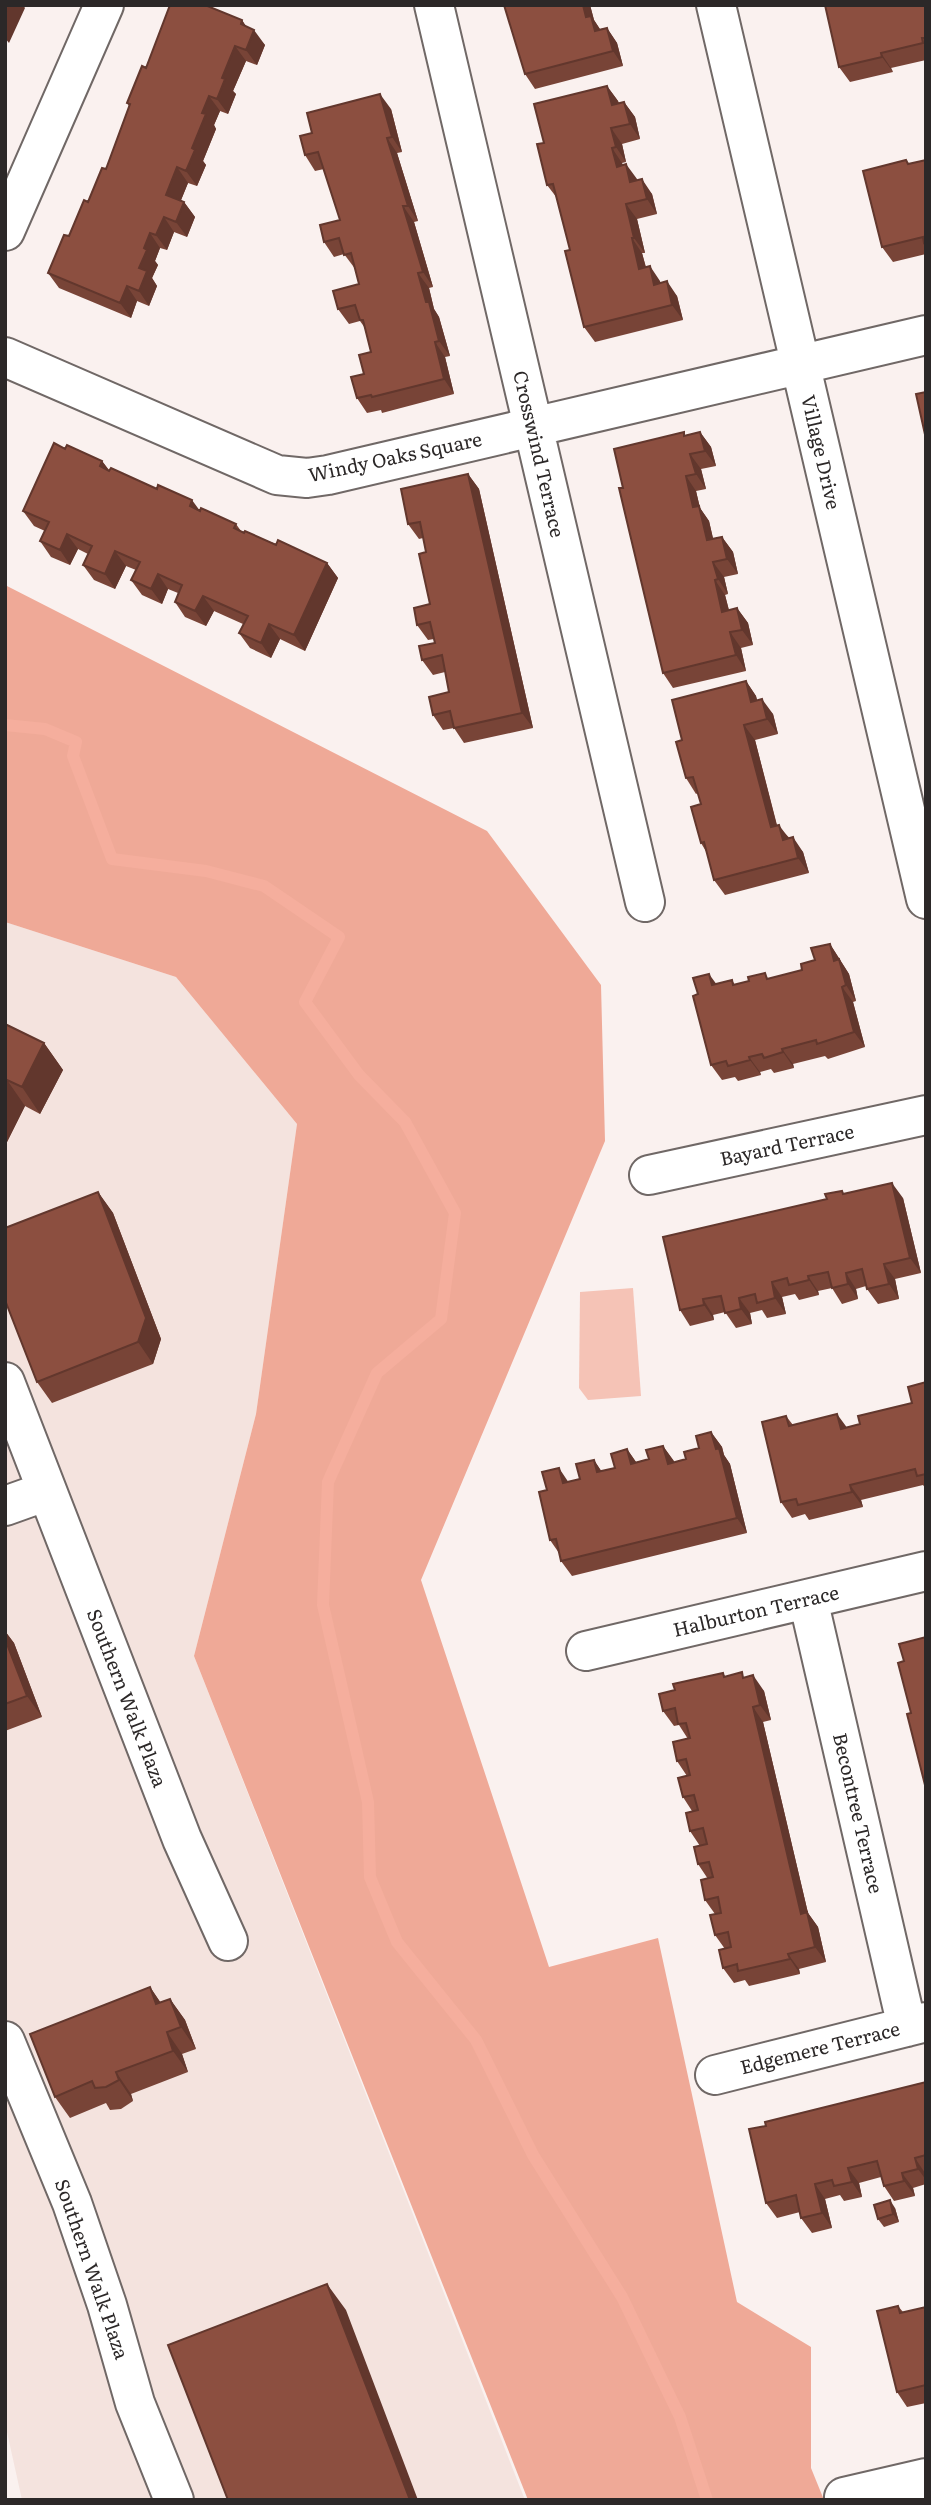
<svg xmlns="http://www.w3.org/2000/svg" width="931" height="2505" viewBox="0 0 931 2505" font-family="Literata,serif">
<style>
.built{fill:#f4e3de}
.green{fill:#f5c3b6}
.forest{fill:#efa997}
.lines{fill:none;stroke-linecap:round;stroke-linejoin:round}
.stream{stroke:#f5ae9d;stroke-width:12}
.minor-casing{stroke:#706866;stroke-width:42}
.minor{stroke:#fff;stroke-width:38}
.wall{fill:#784437}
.shaded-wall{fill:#62372d}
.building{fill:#8c4f40;stroke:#62372d;stroke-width:2}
.labels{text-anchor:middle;stroke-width:7;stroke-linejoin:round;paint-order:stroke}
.street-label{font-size:19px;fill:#2c2828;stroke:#fff}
</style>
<rect width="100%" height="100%" fill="#faf1ef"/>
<!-- built -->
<path class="built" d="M5,922l171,55 121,147 -41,290 -62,242 331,844h-503l-17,-77z"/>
<!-- green -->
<path class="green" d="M633,1288l8,108 -53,4 -9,-12 1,-96z"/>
<!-- forest -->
<path class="forest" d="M5,585l482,246 114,154 4,156 -184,439 128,387 109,-29 79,364 74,45v121l13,32h-296l-334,-844 62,-242 41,-290 -121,-147 -171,-55z"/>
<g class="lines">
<!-- stream -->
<path class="stream" d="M5,725l40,4 31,13 -3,14 39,103 94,12 58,15 75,51 -34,65 54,73 46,47 50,91 -14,106 -64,54 -49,109 -5,123 45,197 2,75 27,65 79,98 57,115 89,142 58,120 27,83"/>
<defs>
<path id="minor" d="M434,5l211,897
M716,5l210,894
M5,231l99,-226
M5,357l272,118 30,3 21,-3 598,-140
M649,1175l277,-60
M5,1382l177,457 46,102
M5,1506l42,-15
M808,1599l99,428
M586,1651l340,-80
M5,2041l67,162 35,102 28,98 39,97
M715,2075l211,-53
M844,2497l82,-19"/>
</defs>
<!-- minor casing -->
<use href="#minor" class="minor-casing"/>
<!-- minor -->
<use href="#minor" class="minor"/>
</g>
<!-- wall -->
<path class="wall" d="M590,5l4,15 6,9 7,-1 10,15 6,23 -88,23 -10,-15z
M926,5v55l-35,8 2,4 -43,10 -11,-15z
M242,20l4,7 19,18 -8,20 -11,-4 -13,30 3,3 -8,20 -8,-3 -6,14 2,4 -13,32 3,4 -9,21 -9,-3 -7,17 3,2 11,15 -8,20 -13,-5 -7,18 -7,-2 -5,13 3,4 -6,13 5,8 -8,20 -12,-5 -6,17 -72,-30 -11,-15 58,-104 23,-63 -2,-3 19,-35z
M607,86l11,15 1,2 5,-1 11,15 5,22 -18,5 4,18 -4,1 1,2 14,15 15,14 5,20 -20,5 8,34h-3l4,14 15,16 16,13 6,24 -88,22 -11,-15 -14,-77 -13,-52 -10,-13 -3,-42z
M391,109l11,43 -5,1 21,68 -4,1 19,65 -4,1 5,21 5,8 11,39 -5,1 9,37 -72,19 -1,-3 -14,3 -10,-15 14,-46 -6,-24 -5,-7 -11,3 -11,-15 21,-25 -3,-14 -12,-16 -10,3 -10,-15 16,-22 -16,-51 -9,2 -10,-16z
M906,160l3,4 17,-4v94l-33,8 -11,-15z
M700,432l11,15 5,19 -15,3 5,20 -10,2 4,17 9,13 4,18 9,-2 11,15 5,22 -14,3 4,17 -3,1 4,15 8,-2 11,15 5,22 -12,3 5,23 -73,17 -10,-15 -40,-185 63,-53z
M102,461l7,9 91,41 36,13 5,7 86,32 11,15 -33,73 -25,-12 -9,19 -21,-10 -11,-15 4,-9 -29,-13 -8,15 -21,-9 -10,-15 3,-9 -10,-4 -6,15 -20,-9 -11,-15 5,-10 -10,-4 -11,23 -21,-9 -11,-15 5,-11 -10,-5 -8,16 -19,-8 -11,-16 5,-10 -11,-5 -11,-15z
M468,474l11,15 54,239 -69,15 -10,-15 -11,2 -10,-15 16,-23 -4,-20 -12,3 -11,-15 13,-17 -1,-4 -6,1 -11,-15 13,-21 -4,-52 -3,-14 -4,1 -11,-15z
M746,681l10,15 1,5 16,13 5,20 -23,6 22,85 26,27 6,21 -84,22 -11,-15 -7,-27 -6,-10v-39l-3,-11 -2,1 -10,-16 -4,-38z
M830,944l19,30 7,27 -3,1 12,45 -37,12 -3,-3 -32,8 1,4 -20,5 -3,-4 -11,3 1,3 -23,6 -3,-4 -13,3 -11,-15 -13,-71 18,-10 16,-4 3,5 35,-6 32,-9 13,-10z
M5,1024l39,19 19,27 -23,44 -15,-8 -20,40z
M98,1192l15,21 48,126 -8,25 -101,39 -15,-21z
M844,1194l59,4 18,75 -26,6 4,20 -21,5 -11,-15 -1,-3 -10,3 2,10 -16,5 -10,-16 -14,3 1,4 -20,5 -4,-6 -13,3 4,17 -19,4 -5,-8 -12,3 2,11 -16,4 -11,-16 -12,3 1,5 -24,6 -10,-16 147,-111z
M926,1382v107l-3,-4 -62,15 2,7 -54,13 -4,-6 -13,4 -11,-16 5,-86 7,9 54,2 13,-3 52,-21z
M711,1432l11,15 2,8 6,9 17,69 -175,43 -11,-15 -2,-8 -9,-13 -3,-50 21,-8 12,-3 14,-19 7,11 14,-3 12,-19 9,13 13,-3 14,-13 11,16 12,-3 13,-11z
M5,1631l9,12 28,74 -37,14z
M725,1676l21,1 18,14 7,29 -8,2 45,191 10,14 8,35 -27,7 1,5 -51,12 -4,-6 -11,3 -11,-15 2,-19 -10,-14v-21l-10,-14 3,-21 -10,-15 2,-18 -10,-15 2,-20 -9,-14 4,-21 -10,-15 11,-22 -9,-14 -5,1 -11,-15z
M150,1987l10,15 10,-3 15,21 11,29 -14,5 6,18 -57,22 2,7 -12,8 -11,1 -4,-7 -36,15 -15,-21z
M926,2082v102l-13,4 2,8 -21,5 -10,-15 -3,-9 -22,6 3,14 -18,4 -4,-6 -15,4 7,29 -20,5 -11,-15 -1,-6 -23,6 -11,-15v-77z
M895,2208l4,14 -15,5 -6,-8z
M898,2306l5,6 23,-5v96l-19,4 -10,-15z"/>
<!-- shaded-wall -->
<path class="shaded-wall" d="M9,5h14l2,3 -16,35 -4,-5v-24z
M583,5h7l4,15 7,11 4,15 -19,-29z
M242,20l10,15 2,-5 11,15 -8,20 -11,-15 -5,-26z
M607,28l10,15 6,23 -10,-15z
M235,46l11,15 -13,30 3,3 -8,20 -11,-15 5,-21z
M881,53l10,15 2,4 -11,-15z
M607,86l11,15 5,19 -11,-15z
M380,94l11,15 11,43 -10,-15z
M209,96l11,15 -6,14 2,4 -13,32 3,4 -9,21 -11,-15 16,-58z
M624,102l11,15 5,22 -10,-15z
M611,128l11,16 4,18 -10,-15z
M387,138l10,15 21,68 -10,-15z
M612,148l10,15 5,19 -10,-15z
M626,164l11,15 4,18 -11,-15z
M177,167l11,16 -11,27 -11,-15z
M642,179l10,15 5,20 -10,-15z
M184,202l11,15 -8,20 -11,-15z
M626,204l11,15 8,34 -11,-15z
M403,206l11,16 19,65 -10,-15z
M164,217l10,15 -7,18 -11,-15z
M150,233l10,15 -5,13 3,4 -6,13 5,8 -8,20 -10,-15v-23l5,-20z
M632,238l10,15 8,31 -11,-15z
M650,266l10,15 5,19 -11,-15z
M418,273l11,15 5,21 5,8 11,39 -11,-15 -13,-39z
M667,281l10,15 6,24 -11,-15z
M127,286l10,15 -6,17 -11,-15z
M435,342l10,15 9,37 -10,-15z
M700,432l11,15 5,19 -11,-15z
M690,454l11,15 5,20 -10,-15z
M102,461l11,15 -13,-10z
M468,474l11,15 54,239 -11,-15z
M686,476l10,15 4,17 9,13 8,34 -10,-15 -14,-33z
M192,500l11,15 -13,-9z
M67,534l11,15 -8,16 -10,-15z
M722,537l11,15 5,22 -11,-15z
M115,551l11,15 -11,23 -10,-15z
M713,562l11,15 4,17 -10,-15z
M327,563l11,15 -33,73 -11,-16z
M158,574l10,15 -6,15 -11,-15z
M715,580l10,15 8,32 -11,-15z
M203,596l11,15 -8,15 -11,-15z
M737,608l11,15 5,22 -11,-15z
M269,624l11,15 -9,19 -10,-15z
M730,632l11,16 5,23 -10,-16z
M746,681l10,15 6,22 -11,-16z
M762,699l11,15 5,20 -11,-15z
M744,725l11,15 26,102 -10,-15z
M779,825l11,15h-7z
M793,837l10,15 6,21 -11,-15z
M830,944l19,30 7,27 -10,-16 -12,-24z
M709,974l11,15 -8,-4z
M842,987l11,15 12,45 -11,-15z
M44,1043l19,27 -23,44 -18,-27z
M782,1049l11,15 1,4 -11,-16z
M749,1057l11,15 1,3 -11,-15z
M7,1080l18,26 -20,40v-64z
M892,1183l11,15 18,75 -11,-15z
M98,1192l15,21 48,126 -8,25 -15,-22z
M884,1264l11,15 4,20 -10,-15z
M846,1273l10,16 2,10 -10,-15z
M808,1276l10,15 1,4 -10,-15z
M772,1282l10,15 4,17 -11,-16z
M739,1298l11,15 2,11 -11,-15z
M703,1299l10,16 1,5 -10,-15z
M837,1414l11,15h-7z
M711,1432l11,15 2,8 6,9 17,69 -10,-15z
M663,1446l11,15 4,18 -10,-15z
M627,1449l11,16 -7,-1z
M594,1460l10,15 -7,-3z
M559,1468l10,15h-6z
M850,1485l11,15 2,7 -11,-15z
M5,1631l9,12 28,74 -15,-21 -22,-57z
M753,1675l11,16 7,29 -11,-15z
M753,1707l10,15 45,191 10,14 8,35 -11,-15 -14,-33z
M788,1954l11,15 1,5 -10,-15z
M150,1987l15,22 -9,-5z
M170,1999l15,21 11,29 -15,-22z
M167,2032l15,22 6,18 -15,-21z
M116,2072l15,22 2,7 -14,-21z
M915,2158l10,15 1,7 -8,-11z
M848,2168l11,15 3,14 -10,-15z
M902,2173l11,15 2,8 -11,-15z
M815,2184l10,15 7,29 -10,-15z
M890,2200l5,8 4,14 -6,-8z
M327,2284l19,26 72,190h-8z"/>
<!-- building -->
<path class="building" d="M5,5h4l-4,9z
M170,5h35l37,15 -1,4 13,6 -8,20 -11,-4 -13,32 3,1 -8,20 -8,-3 -7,17 4,1 -14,34 3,2 -9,21 -9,-4 -11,28 18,7 -8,20 -12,-5 -8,18 -6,-2 -6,15 3,2 -8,18 8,3 -8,20 -12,-5 -7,17 -72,-30 16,-38 5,1 15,-36 4,2 14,-34 4,1 24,-65 -3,-1 15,-37 4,2z
M504,5h79l3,12 5,-1 4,15 12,-3 6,23 -88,23z
M825,5h101v33h-4l1,5 -42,10 1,4 -43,10z
M607,86l5,19 12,-3 6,22 -19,4 5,19 -4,1 5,19 9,-3 4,18 12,-3 5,20 -21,5 8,34h-2l7,31 11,-3 4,19 13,-4 5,24 -88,22 -19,-76 5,-1 -17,-66 -6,1 -10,-41 7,-1 -10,-39z
M380,94l12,43 -5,1 21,68h-5l20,66 -5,1 8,29h3l10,39 -4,1 9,37 -72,18 -1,-2 -14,3 -6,-21 13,-3 -5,-19 12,-3 -8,-32h-3l-5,-15 -17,4 -5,-18 26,-7 -8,-31 -7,2 -5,-17 -15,4 -4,-17 20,-5 -22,-68 -13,3 -5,-19 12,-3 -5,-20z
M906,160l2,4 18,-4v82l-2,1 -1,-6 -41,10 -19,-76z
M926,392v47l-10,-45z
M684,432v4l16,-4 5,19 -15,3 6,20 -10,2 7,31 6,-1 8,34 15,-3 5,22 -14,3 5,17 -3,1 7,32 15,-4 5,22 -12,2 6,23 -73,18 -44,-185h4l-9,-39z
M54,443l11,6 2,-4 35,16 -2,5 9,5 2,-3 46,21 1,-4 34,15 -2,6 10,5 1,-3 35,16 -2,4 10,5 1,-2 31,14 2,-5 49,23 -33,72 -25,-11 -8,19 -22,-10 9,-17 -45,-20 -8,15 -20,-9 7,-17 -24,-11 -7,15 -20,-9 9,-18 -25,-11 -10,23 -22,-9 9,-19 -25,-12 -7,16 -20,-9 9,-19 -26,-11z
M468,474l54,239 -68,15 -4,-17 -17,4 -4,-18 20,-5 -7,-37 -20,5 -3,-14 16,-3 -5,-21 -13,3 -3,-17 16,-4 -11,-50 7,-2 -6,-30 -12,2 -7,-35z
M746,681l5,21 11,-3 5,20 -23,6 27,102 8,-2 4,15 10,-3 5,21 -84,22 -10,-38 -3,1 -10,-36 10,-3 -8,-27 -7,1 -10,-36 6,-2 -10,-40z
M830,944l4,17 5,-2 7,26 -4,2 12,45 -37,12 -1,-4 -34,9 1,3 -19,6 -2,-4 -13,3 1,3 -22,6 -2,-5 -15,4 -18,-69 5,-2 -5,-16 16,-4 3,11 20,-5 1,5 16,-4 -1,-4 17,-4 2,6 35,-9 -1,-6 14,-4 -4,-12z
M5,1024l39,19 -22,44 -15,-7 -2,2z
M892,1183l18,75 -26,6 5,20 -22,5 -5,-20 -16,4 2,11 -16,4 -4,-16 -20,4 1,4 -20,5 -2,-7 -15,4 3,16 -18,5 -2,-9 -16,4 2,11 -16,4 -4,-17 -18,3 1,6 -24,5 -17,-73 164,-38 -2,-5 17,-3 1,3z
M98,1192l48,126 -8,24 -101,40 -32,-82v-72z
M926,1382v92l-9,2 -2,-7 -65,16 2,7 -54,13 -2,-6 -15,3 -19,-80 24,-6 3,10 48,-12 4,15 19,-5 -2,-8 54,-13 -4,-16z
M711,1432l5,17 3,-1 18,70 -176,43 -5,-22 -6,1 -11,-48 8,-2 -5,-18 17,-4 4,15 17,-4 -4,-15 18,-4 3,12 18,-4 -4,-14 16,-5 4,15 18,-5 -3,-9 17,-4 5,18 18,-5 -2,-7 15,-4 -3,-12z
M926,1637v152l-19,-75 4,-1 -13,-50 6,-2 -5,-17z
M5,1639l22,57 -22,8z
M742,1672l1,6 10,-3 7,30 -7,2 48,207 6,-2 8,35 -27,7 2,5 -52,12 -1,-7 -14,4 -4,-18 12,-3 -3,-15 -13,3 -5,-20 11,-2 -3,-16 -13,3 -4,-20 12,-3 -4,-15 -11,2 -4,-17 13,-3 -4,-16 -13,3 -4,-18 12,-3 -4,-15 -11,2 -5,-19 12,-3 -4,-16 -9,2 -4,-19 17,-4 -4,-15 -8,1 -3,-16 -12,3 -4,-17 16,-4 -2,-6 50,-11 1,4z
M150,1987l6,17 14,-5 11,28 -14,5 6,19 -57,21 3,8 -13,7 -11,1 -3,-7 -37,16 -25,-63z
M926,2082v73l-11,3 3,11 -16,4 2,8 -20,5 -7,-25 -29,7 4,14 -18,4 -2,-6 -17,4 7,29 -21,5 -5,-23 -30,8 -17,-74 17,-3 -1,-4z
M890,2200l3,14 -15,5 -4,-14z
M327,2284l83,216h-182l-60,-155z
M898,2306l2,7 26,-6v78l-29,7 -20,-81z"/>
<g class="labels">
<!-- street labels -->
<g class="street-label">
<text transform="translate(821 452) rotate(77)" y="7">Village Drive</text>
<text transform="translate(539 454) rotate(77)" y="7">Crosswind Terrace</text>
<text transform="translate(395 457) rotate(-12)" y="7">Windy Oaks Square</text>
<text transform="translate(787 1145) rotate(-12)" y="7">Bayard Terrace</text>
<text transform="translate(756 1611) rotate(-13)" y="7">Halburton Terrace</text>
<text transform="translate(127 1698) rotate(69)" y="7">Southern Walk Plaza</text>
<text transform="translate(858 1813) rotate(77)" y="7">Becontree Terrace</text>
<text transform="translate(820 2048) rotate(-14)" y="7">Edgemere Terrace</text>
<text transform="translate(92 2269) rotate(71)" y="7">Southern Walk Plaza</text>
</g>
</g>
<!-- border -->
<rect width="931" height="2505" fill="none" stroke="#2c2828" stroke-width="14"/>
</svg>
